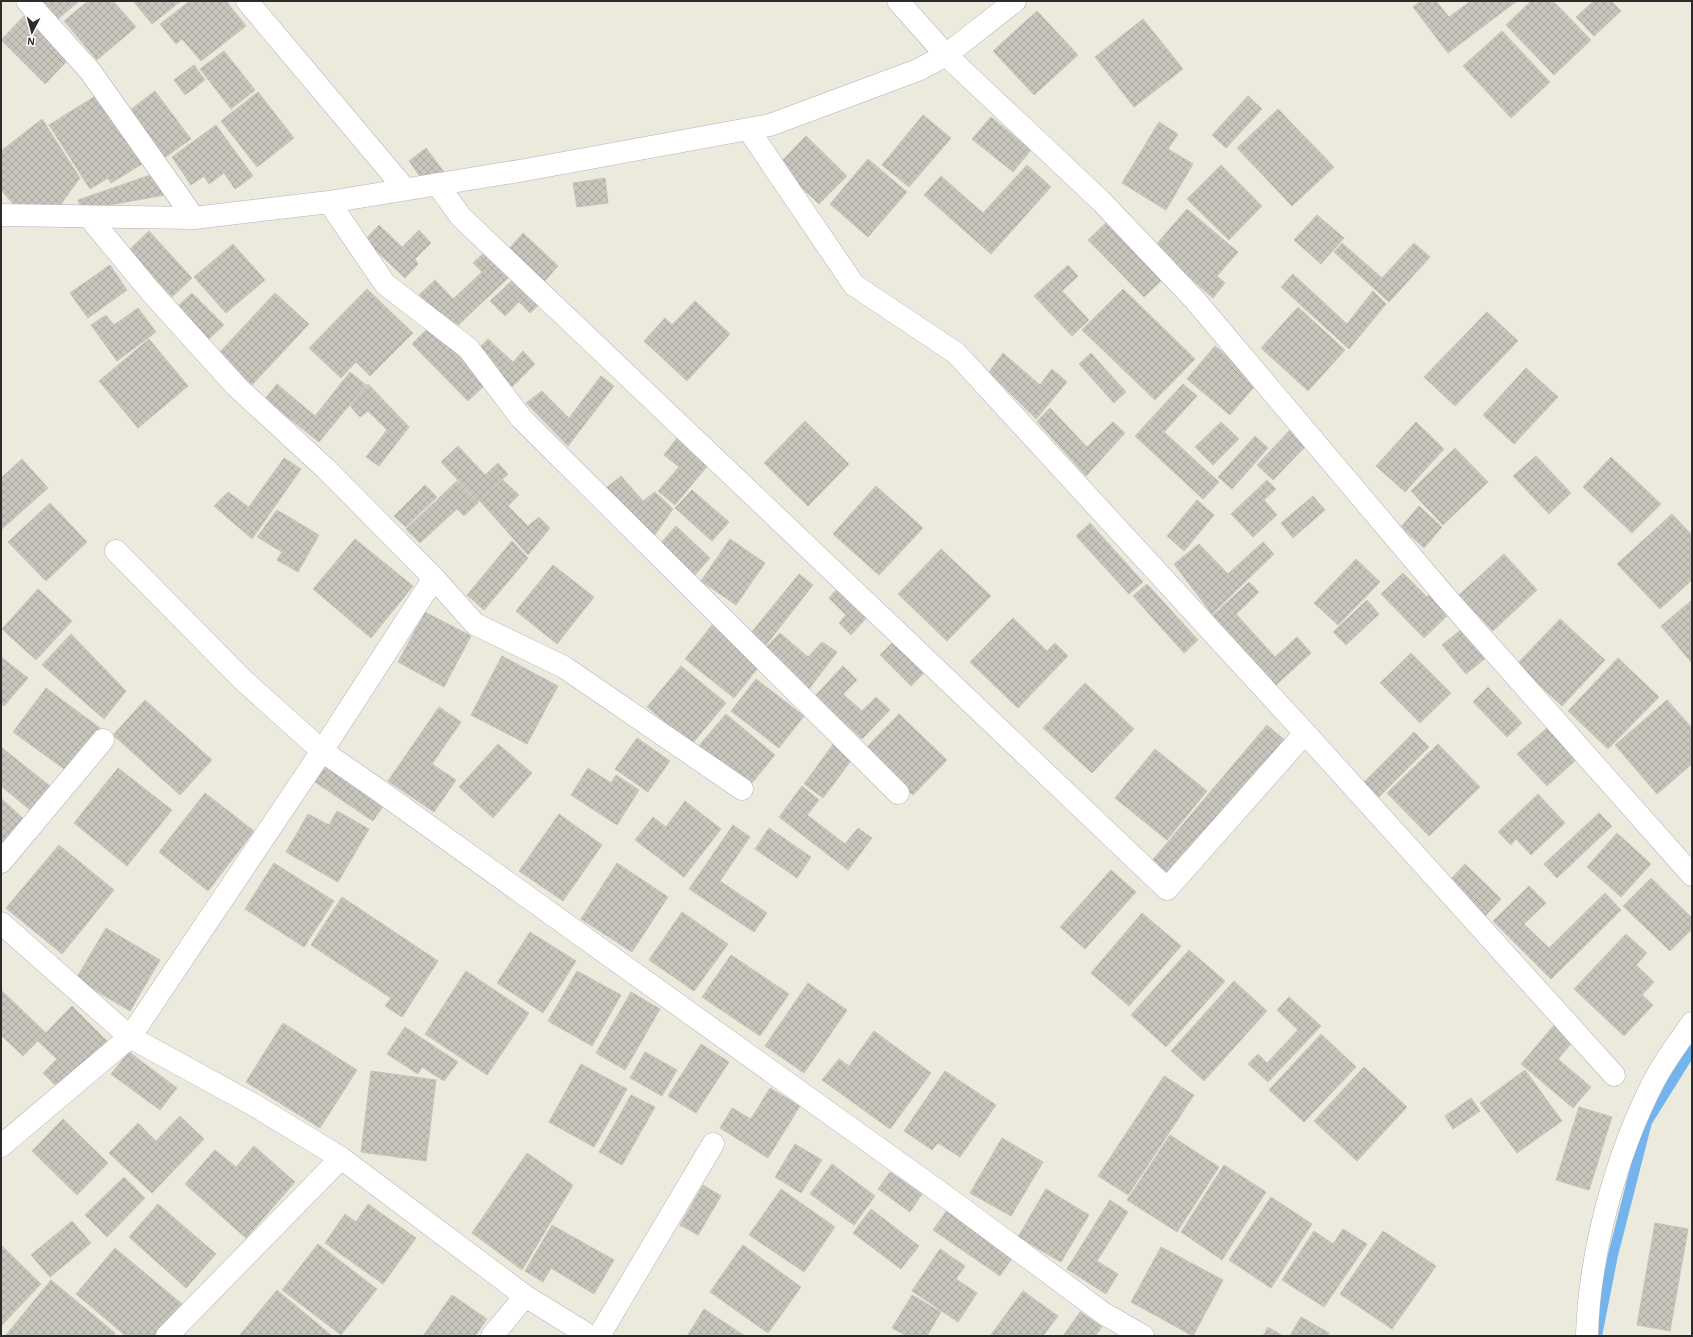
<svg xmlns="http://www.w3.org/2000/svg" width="1693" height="1337" viewBox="0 0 1693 1337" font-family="'Alegreya Sans',sans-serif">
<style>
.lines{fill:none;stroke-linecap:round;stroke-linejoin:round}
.stream{stroke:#73b4ec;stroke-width:10}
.building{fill:url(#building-cross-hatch);stroke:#c8c5b7}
.minor-casing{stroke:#b1b1be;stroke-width:23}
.minor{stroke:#fff;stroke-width:22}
</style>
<defs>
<pattern id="building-cross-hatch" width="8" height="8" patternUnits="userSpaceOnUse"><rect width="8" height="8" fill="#c8c5bd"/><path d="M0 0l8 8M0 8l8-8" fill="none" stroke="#aca9a3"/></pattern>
</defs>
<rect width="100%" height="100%" fill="#ece9dd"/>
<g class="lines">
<!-- stream -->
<path class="stream" d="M1597,1336l16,-81 34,-133 45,-72"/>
</g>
<!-- building -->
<path class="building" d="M43,1h36l-21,18z
M88,1h25l23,26 -39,33 -33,-39z
M133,1h48l-29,23z
M190,1h36l20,25 -45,35 -19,-22 -6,5 -16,-20z
M1421,1h15l13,16 22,-16h46l-69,52 -35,-46z
M1531,1h22l38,39 -37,35 -48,-50z
M1594,1h17l10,10 -27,25 -18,-19z
M1037,11l41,44 -44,40 -41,-44z
M26,14l44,44 -25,26 -44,-44z
M1143,19l40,50 -49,38 -39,-50z
M1502,31l48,51 -39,36 -48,-52z
M224,51l31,39 -24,19 -31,-40z
M194,65l11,15 -20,15 -11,-15z
M155,91l36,48 -27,19 -35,-47z
M258,92l36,46 -37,29 -36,-46z
M97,95l45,69 -31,19 -3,-5 -18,11 -41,-64z
M1248,96l14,13 -36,39 -14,-13z
M1278,109l56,58 -42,39 -55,-58z
M923,115l28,23 -42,49 -27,-22z
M991,117l40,33 -18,22 -41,-33z
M42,119l38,59 -19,26 -27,5 -20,-4 -13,-15v-39z
M1159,122l19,12 -10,15 25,15 -27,46 -44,-27z
M216,125l37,51 -18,13 -11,-16 -15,11 -5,-8 -13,9 -19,-28z
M806,136l41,40 -28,28 -41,-39z
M426,148l18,24 -18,13 -17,-24z
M868,159l39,33 -39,45 -38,-33z
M1027,165l24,22 -60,67 -67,-59 17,-19 42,37z
M1221,165l41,41 -33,34 -42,-41z
M156,173l14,21 -66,12 -21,6 -5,-12z
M605,178l3,25 -31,4 -4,-24z
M1187,209l51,43 -21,24 8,7 -12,15 -59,-51z
M1317,215l27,23 -23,26 -27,-24z
M1109,220l55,58 -20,19 -56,-57z
M379,225l23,22 17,-17 12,13 -16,16 3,5 -13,14 -40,-38z
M149,231l43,47 -20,19 -44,-46z
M523,233l35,33 -15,17 -36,-32z
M1342,243l40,35 32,-35 16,14 -41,45 -55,-50z
M233,244l32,36 -39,33 -32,-36z
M485,252l24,25 -57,54 -33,-36 16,-15 18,19 29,-27 -9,-9z
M110,265l17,25 -39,28 -18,-25z
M1068,265l10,11 -16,15 27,29 -17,16 -38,-40z
M1293,274l54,50 26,-33 13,13 -37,45 -68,-62z
M518,275l25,26 -13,12 -11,-11 -14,14 -15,-15z
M367,289l46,44 -43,43 -14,-14 -15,16 -32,-30z
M1123,289l72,70 -40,41 -73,-70z
M192,293l32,32 -16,15 -31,-33z
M275,293l34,31 -57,61 -34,-31z
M695,301l35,33 -43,47 -43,-40 21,-23 7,7z
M1298,307l47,43 -37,41 -47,-43z
M138,308l18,24 -39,29 -26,-36 15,-10 8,10z
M1487,312l31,29 -63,65 -31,-29z
M430,326l56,58 -18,17 -56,-57z
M149,339l39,47 -50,42 -39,-47z
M488,339l25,23 10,-11 12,13 -24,24 -36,-36z
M1215,346l43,36 -28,33 -43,-36z
M1003,353l37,32 12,-16 15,13 -31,37 -47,-47z
M1091,353l35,39 -12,11 -35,-39z
M1526,368l32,29 -44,47 -31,-29z
M350,372l16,13 -47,57 -54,-43 12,-15 38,32z
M601,376l13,10 -46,60 -42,-43 16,-12 27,27z
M368,384l41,43 -30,39 -13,-9 21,-27 -19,-19 -8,6 -10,-11z
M1183,384l14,12 -33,36 55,50 -16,17 -68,-63z
M1050,408l37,39 26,-25 12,11 -39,43 -49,-55z
M805,421l44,43 -41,42 -44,-43z
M1221,422l18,17 -26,26 -18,-18z
M1416,422l28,27 -39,43 -29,-26z
M1290,430l16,16 -33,34 -16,-15z
M1255,436l13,12 -36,41 -14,-12z
M677,438l32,26 -34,41 -17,-14 21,-24 -15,-12z
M458,446l27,29 13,-12 10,11 -30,28 -37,-40z
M1455,448l33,34 -45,43 -32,-34z
M1536,456l35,37 -22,21 -36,-38z
M1611,457l50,47 -29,29 -49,-46z
M284,458l17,11 -49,70 -38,-33 14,-14 21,15z
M22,459l26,29 -46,41 -1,-51z
M621,476l22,25 12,-9 18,17 -19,27 -48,-48z
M503,480l16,15 -11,11 20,20 11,-9 11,11 -22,27 -48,-54z
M1267,480l9,9 -12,11 13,15 -24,22 -22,-23z
M457,481l21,22 -14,13 -7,-7 -37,34 -14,-14z
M425,485l12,12 -31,30 -12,-11z
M876,486l47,42 -44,47 -46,-41z
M692,490l37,32 -17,19 -37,-33z
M1313,496l12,14 -32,28 -12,-15z
M1197,500l17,15 -30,36 -17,-15z
M50,503l37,39 -41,39 -38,-39z
M1419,506l23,21 -18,21 -23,-21z
M277,510l42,25 -21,37 -21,-12 5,-8 -25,-15z
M1672,514l20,21v45l-32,29 -43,-45z
M1090,523l53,59 -14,12 -53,-58z
M676,526l34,32 -16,18 -34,-32z
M355,539l58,47 -42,52 -58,-49z
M730,539l35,24 -29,42 -35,-24z
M512,541l16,17 -44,52 -17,-15z
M1263,542l11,12 -62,60 -38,-50 25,-20 29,30z
M941,549l50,47 -44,45 -49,-47z
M1504,554l33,36 -44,41 -34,-36z
M1356,559l24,23 -42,43 -24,-22z
M553,565l41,32 -37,47 -41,-33z
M1403,573l24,24 7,-7 19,20 -29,28 -43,-44z
M799,574l14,11 -47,60 -15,-12z
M1249,582l10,10 -23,22 39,43 22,-20 14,16 -35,32 -64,-69z
M1147,584l51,56 -14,13 -51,-57z
M838,588l30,28 -17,19 -12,-12 7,-8 -17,-17z
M38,589l34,32 -36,39 -34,-31z
M1367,600l12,14 -33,31 -13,-13z
M1692,600v62h-1l-30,-36z
M425,612l46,24 -27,51 -46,-25z
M1013,618l34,33 8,-8 13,13 -50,52 -48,-46z
M1560,619l45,41 -43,46 -45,-42z
M712,625l49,39 -27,34 -49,-39z
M1463,628l24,29 -21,17 -24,-29z
M780,633l28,24 14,-15 15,10 -28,37 -44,-41z
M71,634l55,57 -22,28 -62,-54z
M894,641l31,31 -14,14 -31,-31z
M1411,653l40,40 -31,30 -40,-40z
M502,656l56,30 -31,58 -56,-29z
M1,657l27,21 -24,28 -3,-2z
M1618,658l41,39 -51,52 -40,-38z
M681,666l45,37 -34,41 -45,-37z
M843,666l14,14 -14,14 19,17 14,-14 14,13 -28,29 -47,-43z
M756,679l48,37 -25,32 -48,-37z
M1085,683l49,46 -42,44 -49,-45z
M1488,687l34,36 -15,14 -34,-35z
M46,688l54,40 -33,43 -54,-39z
M145,700l67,60 -32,35 -67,-60z
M1667,700l25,28v36l-35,30 -42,-49z
M439,707l22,15 -29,42 24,16 -22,32 -46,-31z
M726,714l49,41 -28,34 -50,-41z
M899,714l48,46 -34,35 -48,-46z
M1267,725l21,18 -122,135 -16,-15z
M1547,728l29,32 -29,26 -30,-32z
M1414,732l15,15 -50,50 -15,-15z
M637,738l33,23 -22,31 -33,-23z
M834,743l19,15 -30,40 -19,-14z
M498,744l34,29 -39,45 -34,-31z
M1438,744l42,43 -51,49 -42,-43z
M1,747l49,39 -20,24 -29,-24z
M1155,749l52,42 -40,49 -52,-42z
M330,760l58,39 -15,22 -58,-39z
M118,768l54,42 -45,56 -53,-43z
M588,768l23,15 5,-8 23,15 -22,35 -46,-30z
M802,786l17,14 -12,15 38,29 13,-16 14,10 -24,32 -69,-53z
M205,793l49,38 -46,60 -49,-39z
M1538,794l27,29 -34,32 -15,-16 -5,6 -13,-13z
M1,798l28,26 -28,31z
M685,801l36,28 -37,48 -49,-37 18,-23 13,10z
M337,811l32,18 -31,53 -52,-30 22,-38 21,11z
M1599,813l13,13 -55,52 -13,-14z
M559,814l43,31 -39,56 -44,-30z
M733,825l17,12 -30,44 47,32 -13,19 -65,-43z
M769,828l42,29 -14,21 -42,-29z
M1617,833l34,31 -30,33 -34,-30z
M59,845l55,45 -52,64 -56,-46z
M274,863l60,38 -30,46 -59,-38z
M617,863l51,34 -36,55 -51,-33z
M1465,864l36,35 -16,17 -36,-35z
M1111,870l25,22 -51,57 -25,-22z
M1651,878l41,40v11l-22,22 -47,-45z
M1529,886l17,17 -22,21 25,24 56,-55 16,17 -70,69 -58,-58z
M342,897l96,64 -36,56 -17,-11 6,-8 -80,-53z
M682,912l46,32 -34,47 -45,-31z
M1142,913l39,33 -52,60 -38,-33z
M106,928l54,32 -30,51 -54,-32z
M530,932l46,29 -33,52 -46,-30z
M1626,934l21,19 -11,12 18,17 -12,13 11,10 -29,31 -50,-47z
M1189,950l36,31 -59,66 -35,-32z
M731,955l58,39 -29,42 -58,-39z
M466,971l63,42 -42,62 -62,-41z
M577,971l44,24 -29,51 -44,-25z
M1234,981l33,30 -63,70 -33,-30z
M808,983l39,27 -43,63 -39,-27z
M1,990l45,43 -23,23 -22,-21z
M631,992l29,17 -35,61 -29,-17z
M1289,997l32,29 -53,56 -20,-18 10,-10 9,9 31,-33 -21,-20z
M72,1006l36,36 -48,48 -17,-17 14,-14 -19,-18z
M283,1023l74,47 -37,58 -74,-46z
M1556,1023l19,16 -17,20 33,28 -18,21 -52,-44z
M405,1027l53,35 -14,19 -22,-14 -4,7 -31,-20z
M874,1031l57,42 -41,56 -68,-49 17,-21 10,7z
M1321,1034l35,33 -52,55 -35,-32z
M701,1044l28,18 -33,51 -28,-17z
M129,1052l48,36 -17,22 -49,-36z
M645,1052l32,18 -15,26 -32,-18z
M581,1064l46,25 -33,58 -45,-25z
M1364,1067l43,40 -50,54 -43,-40z
M1525,1070l37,51 -45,32 -37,-50z
M371,1071l65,9 -10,81 -65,-9z
M945,1071l51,34 -36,52 -22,-14 -6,7 -28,-19z
M1164,1076l30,19 -66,100 -30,-19z
M770,1088l30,18 -32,52 -48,-30 12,-20 19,11z
M631,1095l24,12 -33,58 -23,-13z
M1471,1098l9,13 -27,18 -8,-13z
M1579,1107l33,10 -23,73 -33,-10z
M180,1116l24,23 -52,54 -43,-40 29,-30 18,18z
M63,1119l45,44 -31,32 -45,-44z
M1170,1135l49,32 -42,65 -50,-32z
M1002,1138l41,24 -32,54 -41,-23z
M795,1144l27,16 -21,33 -26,-16z
M254,1146l41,36 -49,56 -61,-54 30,-34 21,17z
M527,1153l46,32 -51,85 -50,-37z
M832,1164l43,32 -21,29 -44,-31z
M1224,1165l42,27 -44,68 -41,-28z
M890,1172l32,22 -12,18 -32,-23z
M124,1177l21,21 -38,39 -22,-22z
M703,1185l18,11 -23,39 -18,-10z
M781,1189l54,38 -31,45 -55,-37z
M1046,1189l43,26 -28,47 -43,-25z
M1271,1197l41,27 -41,64 -42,-28z
M1110,1200l18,12 -31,49 21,13 -12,20 -39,-25z
M158,1204l58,50 -30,34 -57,-51z
M368,1204l48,34 -33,46 -58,-41 20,-29 11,8z
M871,1209l48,37 -18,23 -48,-36z
M948,1209l67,45 -15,22 -67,-46z
M72,1221l19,22 -41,34 -19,-22z
M1655,1223l33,6 -18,102 -33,-6z
M552,1225l62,35 -20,34 -43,-26 -8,14 -18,-11z
M1343,1229l24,15 -43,63 -42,-27 32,-49 19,13z
M1383,1231l53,35 -44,63 -52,-35z
M318,1244l59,45 -36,46 -59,-45z
M1,1245l40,39 -40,42z
M743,1245l58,42 -33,46 -58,-41z
M1161,1247l62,33 -30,56 -62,-34z
M115,1248l67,56 -27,32h-29l-50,-42z
M940,1249l25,17 -9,13 21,14 -19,29 -46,-31z
M51,1280l64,53 -2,3 -107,-1z
M277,1290l54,45 -1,1h-91z
M1023,1291l35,25 -15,20h-53z
M452,1295l35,24 -12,17h-52z
M912,1295l29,17 -14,24h-20l-15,-8z
M704,1309l41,27h-58z
M1080,1312l22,15 -7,9h-32z
M1301,1317l28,16 -2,3h-37z
M1268,1327l15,9h-20z"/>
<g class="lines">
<defs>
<path id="minor" d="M27,1l63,70 104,147
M247,1l158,188
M898,1l48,54 156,147 92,97 249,295 249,281
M748,129l106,156 102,68 349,380 309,342
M437,184l24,33 706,672 138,-156
M329,202l56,82 83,64 53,70 377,375
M1,215l193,3 135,-16 196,-32 245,-45 148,-55 28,-15 69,-54
M89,217l62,75 86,95 88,81 109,110 41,46 89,43 178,122
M116,551l127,129 79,71 55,38 575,412 151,112 40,23
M1,862l102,-122
M1,923l129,114 124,68 87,53 184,138 65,40
M1,1146l129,-109 192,-286 112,-173
M167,1336l174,-178
M492,1336l33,-40
M599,1336l114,-192
M1587,1336c2,-81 29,-182 67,-255 10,-20 25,-39 38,-58"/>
</defs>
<!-- minor casing -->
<use href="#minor" class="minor-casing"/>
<!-- minor -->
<use href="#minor" class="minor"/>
</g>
<!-- border -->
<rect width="1693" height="1337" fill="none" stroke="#2b2b2b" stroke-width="4"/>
<!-- north arrow -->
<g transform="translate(32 32) rotate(186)" stroke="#ffffff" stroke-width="3" paint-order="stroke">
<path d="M0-3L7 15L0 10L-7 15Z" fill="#2b2b2b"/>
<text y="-6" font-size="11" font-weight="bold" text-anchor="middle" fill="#2b2b2b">N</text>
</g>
</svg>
